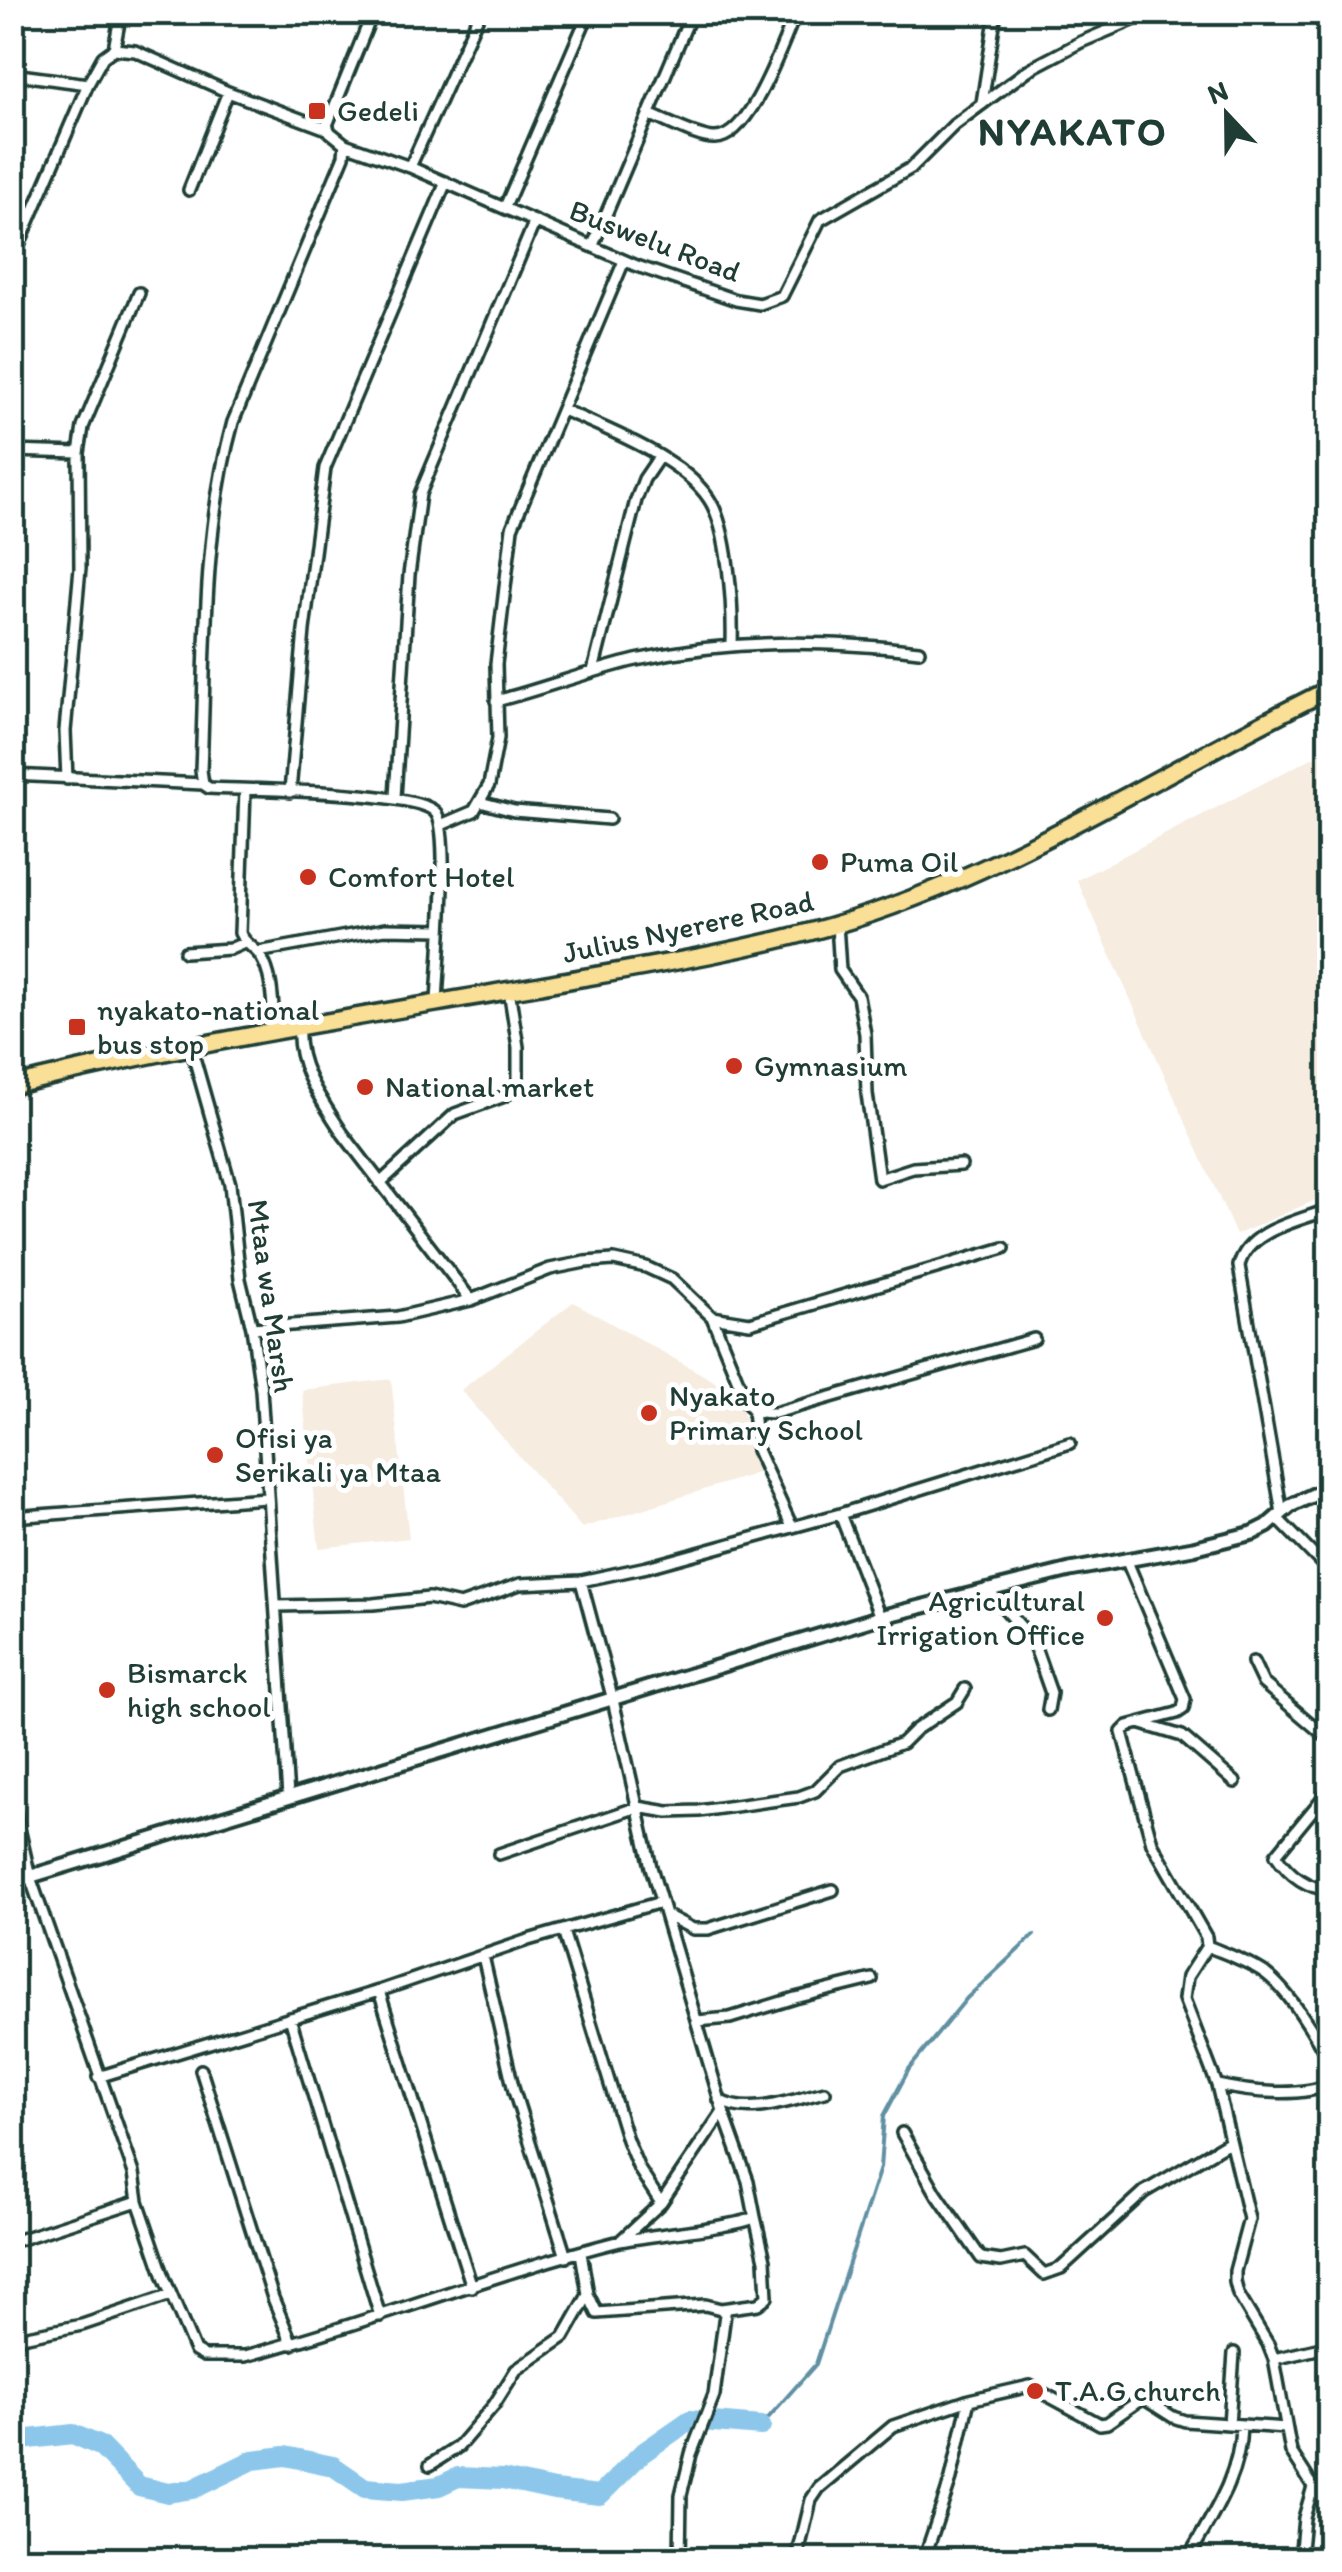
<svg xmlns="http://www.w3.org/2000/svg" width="1342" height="2572" viewBox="0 0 1342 2572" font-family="Itim,sans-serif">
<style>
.built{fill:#f6ecdf}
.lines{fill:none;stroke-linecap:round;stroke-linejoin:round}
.stream{stroke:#6090a2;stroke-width:4}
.river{stroke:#8cc7eb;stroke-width:20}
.minor-casing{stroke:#1f3d34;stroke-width:16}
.tertiary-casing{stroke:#1f3d34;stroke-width:19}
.trunk-casing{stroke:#1f3d34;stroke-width:22}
.minor{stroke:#fff;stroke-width:9}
.tertiary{stroke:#fff;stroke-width:11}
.trunk{stroke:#fadf96;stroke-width:15}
.poi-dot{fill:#c8321e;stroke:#fff;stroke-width:4}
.labels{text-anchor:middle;stroke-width:10;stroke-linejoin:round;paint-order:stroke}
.poi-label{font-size:30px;fill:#1f3d34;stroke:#fff;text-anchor:start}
.street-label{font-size:30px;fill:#1f3d34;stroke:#fff}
.district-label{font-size:40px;font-weight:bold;letter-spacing:2.5px;fill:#1f3d34;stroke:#fff}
</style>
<rect width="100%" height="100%" fill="#fff"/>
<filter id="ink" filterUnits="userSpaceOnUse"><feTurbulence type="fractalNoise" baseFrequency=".01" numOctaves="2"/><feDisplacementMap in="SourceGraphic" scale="20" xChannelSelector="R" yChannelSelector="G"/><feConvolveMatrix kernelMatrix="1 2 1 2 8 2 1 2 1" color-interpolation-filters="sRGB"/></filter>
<g filter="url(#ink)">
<!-- built -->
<path class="built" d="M1329,749v445l-93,41 -159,-355z
M573,1302l166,93 18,78 -175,55 -121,-138z
M391,1379l18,159 -90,10 -17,-158z"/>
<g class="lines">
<!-- stream -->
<path class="stream" d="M761,2426l55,-62 64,-196 4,-52 25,-47 58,-71 67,-63"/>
<!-- river -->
<path class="river" d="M12,2441l61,-7 27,12 39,40 29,7 25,-4 60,-29 32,-4 48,10 32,22 37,3 37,-5 19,-9 45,2 51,11 46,5 41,-41 49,-34 71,6"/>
<defs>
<path id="minor" d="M373,12l-46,113 3,7 15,12 -1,12 -111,266c-31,112 -27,233 -32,348l2,14 6,4c36,2 210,2 227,25 15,19 2,158 1,190
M114,49l7,-37
M12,74l76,10
M982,103l14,-91
M648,114c17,6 49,24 66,24 36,2 69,-96 82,-126
M345,144l65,23 227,99 99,34 24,4 22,-8 38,-76 91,-52 43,-43 74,-55 53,-28 71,-30
M410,167l70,-155
M189,190l39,-98
M505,207l84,-195
M593,245l99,-233
M12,261l76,-177 15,-27 11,-8 21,2 93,41 99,37
M563,410c44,19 119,48 146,89 20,30 24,110 23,146
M12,451l67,2
M593,671l43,-171 8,-21 15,-22
M496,701c47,-12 93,-30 140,-41 97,-21 185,-20 283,-9
M12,775l191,9
M67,779l-2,-48 15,-163 -1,-115 4,-26 56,-134
M245,790l-5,143c5,12 15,14 21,24 13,21 11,51 14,74
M290,792l14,-162 21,-162 121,-286
M395,797l14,-222 11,-81 115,-273
M480,802l34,9 95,8
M441,825l33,-14 15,-26 9,-47 -2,-74 16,-136 112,-267
M837,924l3,46 18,26 7,38 2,60 12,85 34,-11 48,-3
M185,952l45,-3 14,-6
M258,952l127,-23 55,1
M299,1028c-3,40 24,74 44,106l128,166
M191,1047l39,137 10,95 12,49 9,61 27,408
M380,1183l75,-69 47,-17 16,-9v-41l-9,-57
M712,1317l35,86c8,10 16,10 28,10l259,-74
M252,1328l146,-11 73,-17 79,-31 35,-7 29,-2 32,7 26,12 40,38 38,6 254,-75
M753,1410l4,40 35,77
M1282,1513l-43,-247c8,-36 60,-45 91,-57
M12,1517l254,-19
M1277,1518l53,54
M1126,1559l59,140 -2,10 -6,4 -49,13 -6,6 30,111 54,94 1,9 -20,31 -3,22 33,86 32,134 -14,52v11l3,12 30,50 6,15 17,93 39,61
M987,1589l45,50 19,54 -3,17
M277,1606l96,-2 56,-6 31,7 60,-21 61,-3 66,-14 193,-53
M880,1617l-40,-103 230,-71
M1253,1662l10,21 67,57
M1142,1724l40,12 53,46
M1330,1789l-54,66c13,20 30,33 54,35
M12,1797l18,80 104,296 4,28 27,79 30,71 9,5h41c126,-33 248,-83 375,-115 24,-5 124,-15 135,-24l-7,-36 -25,-70 -72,-244 -38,-167 -32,-119
M499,1854l139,-47 30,5 31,-1 100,-14 16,-6 25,-25 62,-23 13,-13 42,-28 8,-13
M668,1916l25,13h15l125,-39
M563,1931l64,209 12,29 22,34
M1207,1946c19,8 41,15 58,27 25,19 51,62 65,90
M483,1956l31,135 52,166
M379,1991l93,296
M290,2018l90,298
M697,2021l33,-3 65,-20 77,-19
M201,2070l72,228 19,46
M98,2077l281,-86 149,-51 133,-38
M1217,2085c31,7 84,13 113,-1
M719,2100c30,18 74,-1 106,-8
M902,2133l34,60 45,65 20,3 24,-5 19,18 17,-6 83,-76 85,-50
M621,2240l40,-37 62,-92
M12,2242l126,-41
M581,2253l7,41 9,19 108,-8 16,4 4,5 -11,81 -23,59 -10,41 -1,65
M721,2309l37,-5 9,-7 -2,-37 -10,-43
M12,2339l70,-14 89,-30
M1274,2359l56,-13
M1229,2424l5,-71
M430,2465l28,-18 36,-42 22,-35 48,-33 24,-42
M798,2554l13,-54 8,-12 74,-62 76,-26 61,-14 70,38 7,-1 36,-25 30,19 12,4 101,7
M928,2560l-2,-7 25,-74 18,-79
M1187,2560c24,-43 53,-83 54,-134
M1300,2560l4,-42 8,-28"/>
<path id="tertiary" d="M12,1882l868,-265 190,-47 123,-22 60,-15 14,-7 23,-20 40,-19"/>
<path id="trunk" d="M12,1086c174,-43 352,-70 529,-101 96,-17 195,-32 290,-59 175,-50 336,-158 499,-237"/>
</defs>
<!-- minor casing -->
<use href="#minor" class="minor-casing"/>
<!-- tertiary casing -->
<use href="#tertiary" class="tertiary-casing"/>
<!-- trunk casing -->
<use href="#trunk" class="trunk-casing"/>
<!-- minor -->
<use href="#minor" class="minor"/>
<!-- tertiary -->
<use href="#tertiary" class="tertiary"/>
<!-- trunk -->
<use href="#trunk" class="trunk"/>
</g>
</g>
<!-- markers -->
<g class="poi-dot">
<rect x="307" y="101" width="20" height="20" rx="5"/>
<circle cx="820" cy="862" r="10"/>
<circle cx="308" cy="877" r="10"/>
<rect x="67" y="1017" width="20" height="20" rx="5"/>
<circle cx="734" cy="1066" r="10"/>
<circle cx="365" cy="1087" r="10"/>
<circle cx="649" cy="1413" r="10"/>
<circle cx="215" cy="1455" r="10"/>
<circle cx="1105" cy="1618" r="10"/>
<circle cx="107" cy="1690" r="10"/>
<circle cx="1035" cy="2391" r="10"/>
</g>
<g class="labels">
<!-- poi labels -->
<g class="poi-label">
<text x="337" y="121">Gedeli</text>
<text x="840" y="872">Puma Oil</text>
<text x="328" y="887">Comfort Hotel</text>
<text x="97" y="1020">nyakato-national<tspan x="97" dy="34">bus stop</tspan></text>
<text x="754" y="1076">Gymnasium</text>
<text x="385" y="1097">National market</text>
<text x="669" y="1406">Nyakato<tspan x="669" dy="34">Primary School</tspan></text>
<text x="235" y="1448">Ofisi ya<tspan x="235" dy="34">Serikali ya Mtaa</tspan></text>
<text x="1085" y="1611" text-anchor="end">Agricultural<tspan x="1085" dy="34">Irrigation Office</tspan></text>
<text x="127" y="1683">Bismarck<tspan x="127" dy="34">high school</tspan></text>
<text x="1055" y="2401">T.A.G church</text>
</g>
<!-- street labels -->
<g class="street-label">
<text transform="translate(655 241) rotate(21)" y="10">Buswelu Road</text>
<text transform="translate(688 927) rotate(-12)" y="10">Julius Nyerere Road</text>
<text transform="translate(271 1296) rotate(82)" y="10">Mtaa wa Marsh</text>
</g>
<!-- district labels -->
<g class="district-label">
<text x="1073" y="145">NYAKATO</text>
</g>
</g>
<!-- margin -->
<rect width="1342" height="2572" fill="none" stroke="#fff" stroke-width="50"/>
<rect x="25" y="25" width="1292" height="2522" fill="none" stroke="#1f3d34" stroke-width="4" filter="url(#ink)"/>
<!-- north arrow -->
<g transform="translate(1227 115) rotate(338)" stroke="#ffffff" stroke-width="8" paint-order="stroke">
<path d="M0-8L18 38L0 25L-18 38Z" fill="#1f3d34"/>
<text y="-15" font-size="28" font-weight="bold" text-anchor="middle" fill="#1f3d34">N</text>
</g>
</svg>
